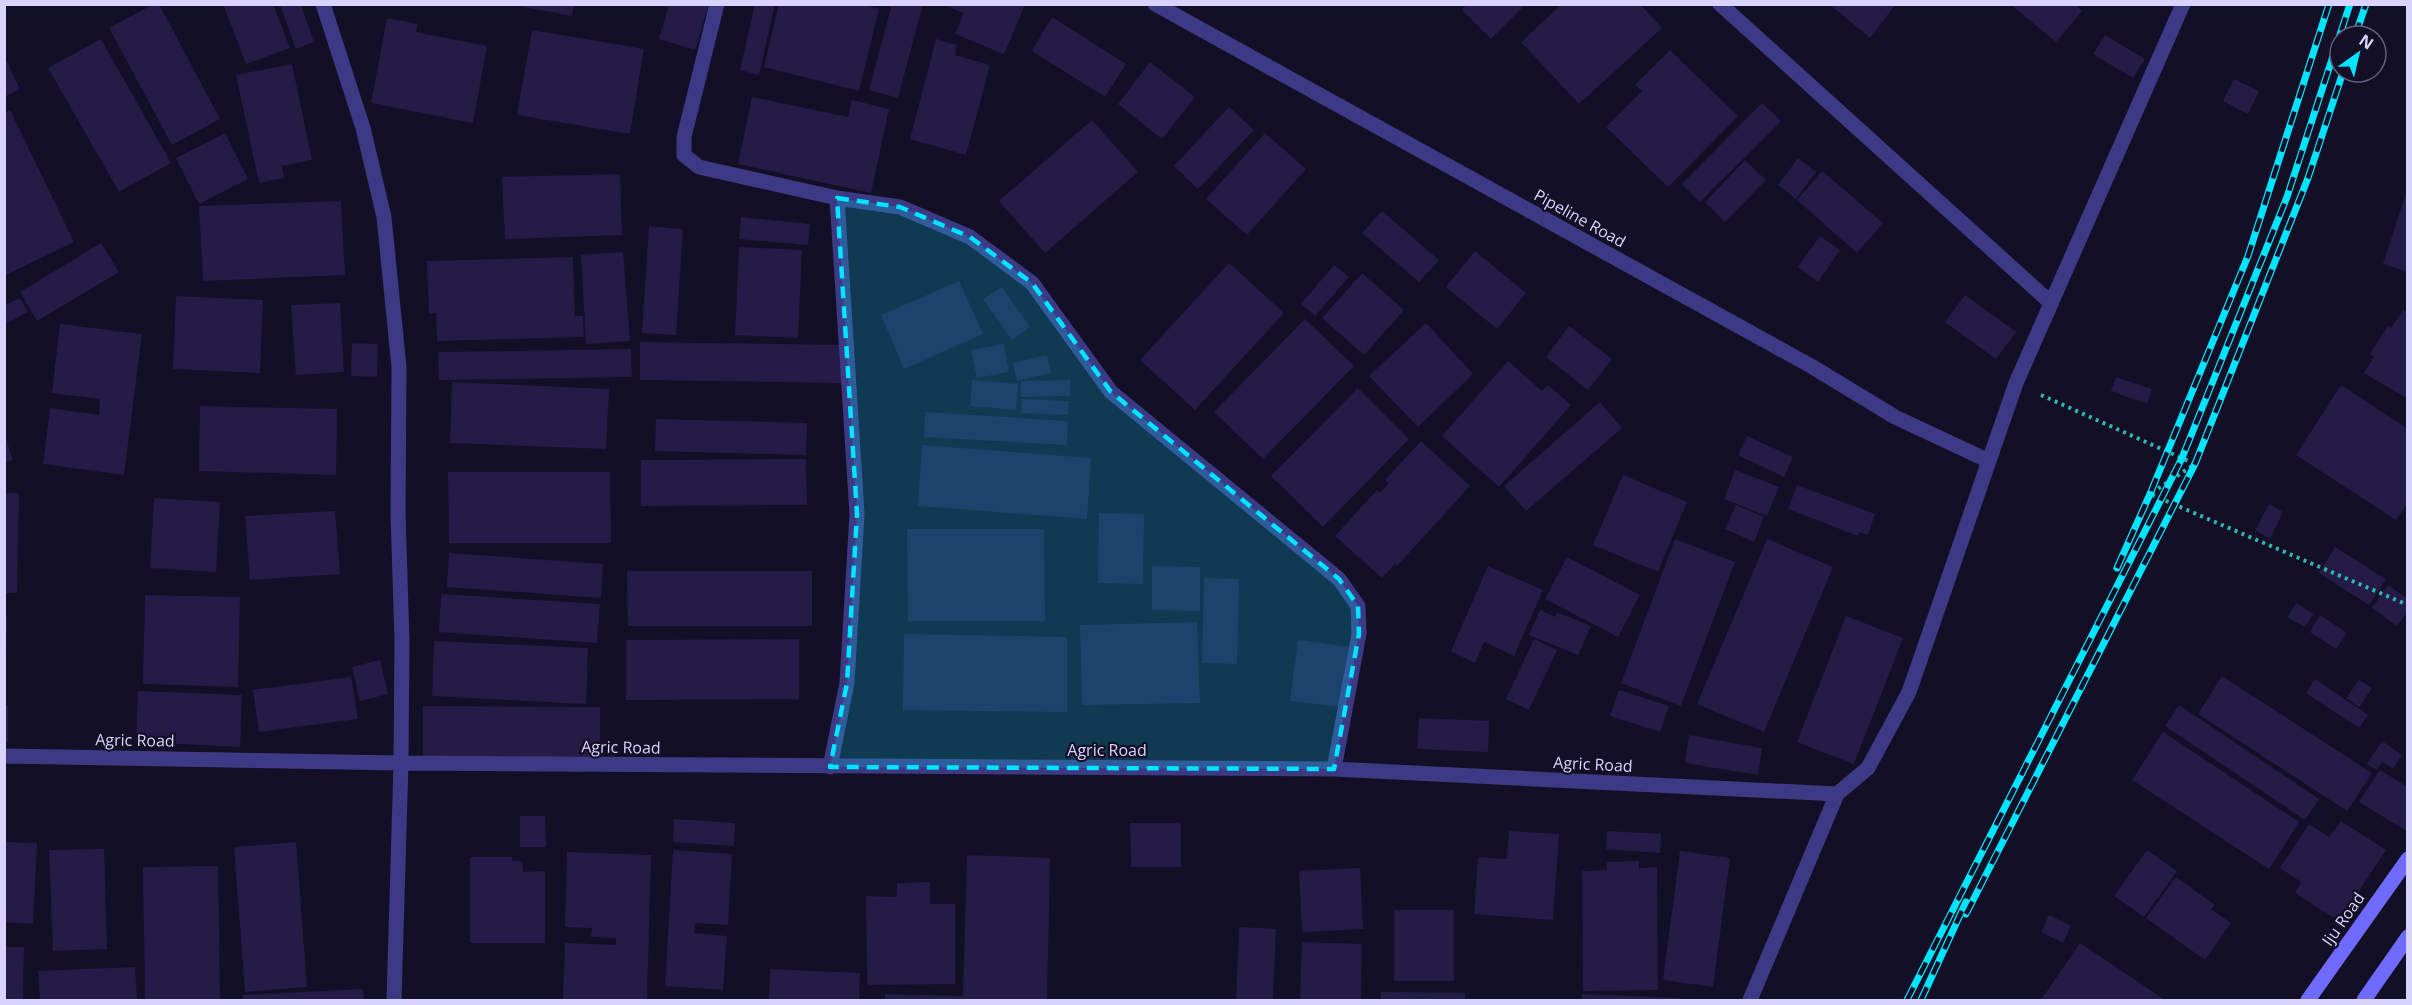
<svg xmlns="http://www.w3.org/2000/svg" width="2412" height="1005" viewBox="0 0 2412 1005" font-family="'Open Sans',sans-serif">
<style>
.building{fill:#241b47}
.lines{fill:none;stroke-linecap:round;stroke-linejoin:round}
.path{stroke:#2fb8b0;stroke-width:4;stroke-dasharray:3 4.5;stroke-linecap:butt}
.lane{stroke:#3d3a85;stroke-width:15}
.street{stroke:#3d3a85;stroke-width:15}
.secondary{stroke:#6f6bff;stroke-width:15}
.rail-casing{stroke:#00e5ff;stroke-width:7}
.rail{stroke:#130f26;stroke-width:4.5;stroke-dasharray:14;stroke-linecap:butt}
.marked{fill:#00e5ff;fill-opacity:0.2;stroke:#00e5ff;stroke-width:4.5;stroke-dasharray:12 8;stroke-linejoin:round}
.labels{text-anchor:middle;stroke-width:4.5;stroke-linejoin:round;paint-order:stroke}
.street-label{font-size:16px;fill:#d9d4ff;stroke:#130f26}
</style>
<rect width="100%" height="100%" fill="#130f26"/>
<!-- building -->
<path class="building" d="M154,4h5l61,115 -48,26 -63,-117z
M223,4h50l17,44 -44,16z
M524,4h50l-2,12 -48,-9z
M669,4h40l-14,46 -36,-11z
M755,4h20l-16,71 -19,-5z
M779,4h82l18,5 -20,82 -95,-24z
M892,4h31l-25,94 -29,-8z
M1467,4h59l-35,35 -29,-29z
M1562,4h78l22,24 -83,76 -58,-62z
M1829,4h67l-26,34z
M2010,4h65l7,7 -26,31z
M280,5h21l13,37 -18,7z
M944,5h81l-21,49 -49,-20 9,-21z
M1052,17l74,47 -21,33 -73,-46z
M387,18l31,6 -2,8 71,14 -14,77 -102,-20z
M532,30l112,19 -14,85 -113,-19z
M2105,35l40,24 -12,19 -40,-24z
M101,39l70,124 -52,29 -71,-124z
M936,39l21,6 -2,10 35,10 -24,90 -56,-16z
M1670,50l68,66 -70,71 -62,-60 36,-36 -7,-6z
M7,62l13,27 -16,8v-34z
M1150,62l45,35 -33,42 -44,-35z
M292,64l20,96 -30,6 2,12 -25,5 -23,-108z
M2234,79l25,12 -11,23 -25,-13z
M752,97l96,20 4,-17 37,9 -18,84 -133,-29z
M1762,103l19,18 -81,81 -18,-18z
M1229,107l25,23 -56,59 -24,-23z
M10,110l64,132 -68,33 -2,-162z
M1092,120l46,52 -93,81 -46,-52z
M225,133l23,46 -49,25 -23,-46z
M1265,133l41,36 -59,66 -41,-36z
M1798,158l18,14 -20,27 -18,-14z
M1745,160l21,20 -41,42 -20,-20z
M1822,171l61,52 -26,30 -60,-53z
M620,174l2,61 -117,4 -3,-62z
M2407,190h1v82l-25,-8z
M341,201l4,74 -142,6 -4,-75z
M1382,211l57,49 -20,22 -57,-49z
M741,217l69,7 -2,21 -69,-6z
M649,226l34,3 -7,106 -34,-2z
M1820,236l20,14 -22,32 -20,-15z
M101,243l18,29 -82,49 -17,-29z
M739,247l63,3 -4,88 -63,-3z
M1475,251l51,42 -29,36 -51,-42z
M623,252l7,89 -44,3 -5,-89z
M573,257l2,59h8l1,21 -147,4 -1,-28 -7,1 -2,-53z
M1229,263l55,50 -89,97 -55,-50z
M1334,265l15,12 -34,39 -14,-12z
M1362,273l42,37 -40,45 -42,-37z
M959,281l24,53 -79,35 -23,-54z
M1002,287l28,40 -18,13 -29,-41z
M1965,295l51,37 -20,27 -51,-37z
M176,296l87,4 -3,73 -87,-4z
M20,298l8,14 -24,13v-19z
M340,303l4,69 -48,3 -5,-70z
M2403,310l5,3v86l-44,-26 10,-16 -4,-3 18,-28 3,2z
M1305,319l49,47 -91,93 -49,-47z
M1426,323l47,51 -55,53 -49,-51z
M60,324l82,10 -18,141 -81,-11 7,-56 49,7 1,-16 -48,-6z
M1569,326l43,33 -24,31 -42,-33z
M640,342l204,3v38l-204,-3z
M352,343l26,1 -1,33 -26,-1z
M1004,344l5,28 -32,6 -6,-28z
M631,349l1,28 -193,3 -1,-28z
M1047,355l4,18 -34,8 -4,-18z
M1508,361l34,30 6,-6 23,20 -72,82 -57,-51z
M2116,377l36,12 -5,15 -36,-13z
M972,380l46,4 -2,26 -46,-4z
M1070,380v16l-49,1v-16z
M452,382l157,7 -3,60 -156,-6z
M2341,385l67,44v74l-12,17 -100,-65z
M1358,388l51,51 -86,88 -52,-51z
M1022,399l47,2 -1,14 -47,-2z
M1600,402l22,26 -96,83 -22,-25z
M200,406l137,3 -1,66 -137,-4z
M925,412l143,9 -1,24 -143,-8z
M656,419l151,4 -1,32 -151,-4z
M4,433l9,27 -9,2z
M1747,436l46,21 -9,20 -46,-22z
M1421,441l49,45 -73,80 -2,-2 -13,14 -47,-42 42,-46 3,3 9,-10 -4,-3z
M922,445l169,13 -4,61 -169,-13z
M806,459l1,46 -166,1v-46z
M1735,470l44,17 -12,29 -43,-17z
M448,472h162l1,71h-162z
M1623,475l64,27 -29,70 -65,-27z
M1797,485l78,29 -7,21 -9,-3 -1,4 -70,-27z
M4,493h15l-2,100h-13z
M154,498l66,4 -4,70 -66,-4z
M2269,504l14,8 -13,27 -15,-9z
M1736,505l28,12 -10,25 -29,-13z
M335,511l5,63 -90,6 -5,-64z
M1099,513l45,1 -1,70 -45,-1z
M907,529h137l1,92h-137z
M1675,539l60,23 -54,144 -60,-23z
M1767,539l66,28 -69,165 -67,-28z
M2335,547l51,32 -17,26 -50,-32z
M449,553l154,11 -2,34 -154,-11z
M1567,557l73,38 -22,42 -73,-38z
M1152,566l48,1v44l-48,-1z
M1488,566l55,24 -29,66 -30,-14 -9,21 -24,-12z
M627,571h185v55h-184z
M1204,578l35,1 -2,85 -35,-1z
M2388,585l20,14v12l-11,15 -25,-18z
M441,594l159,10 -3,39 -158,-11z
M145,595l95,2 -2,90 -95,-3z
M2296,603l18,11 -9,13 -18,-10z
M1540,610l15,7 2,-5 34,14 -13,29 -49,-20z
M2320,615l27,18 -11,16 -26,-17z
M4,616h3l-1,42h-2z
M1846,616l57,22 -49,126 -57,-22z
M1197,622l3,81 -118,2 -2,-80z
M904,634l163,3v75l-164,-2z
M799,639v60l-173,1v-60z
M1534,639l23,11 -28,60 -23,-11z
M1298,640l51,7 -8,60 -51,-6z
M434,641l154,7 -2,56 -154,-8z
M380,660l8,34 -28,7 -8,-34z
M2222,676l150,97 -25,38 -149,-97z
M351,677l7,42 -99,13 -6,-42z
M2315,679l53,36 -9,13 -53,-35z
M2359,680l13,8 -13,19 -13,-9z
M1619,690l50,16 -9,26 -50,-16z
M138,691l104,4 -2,52 -104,-5z
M4,705h4v37h-4z
M2179,705l140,94 -14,21 -140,-94z
M423,706l177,1v54l-177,-1z
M1419,718l70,3 -1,31 -71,-3z
M2163,732l136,90 -30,47 -137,-89z
M1689,735l73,13 -4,27 -73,-12z
M2382,741l20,14 -9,14 -11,-7 -5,8 -10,-6z
M2380,770l28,17v45l-49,-30z
M520,816h25l1,31h-26z
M674,819l61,4 -1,23 -61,-4z
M2341,821l45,29 -47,71 -44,-28 6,-11 -21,-14 29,-44 20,13z
M1130,823h51v44h-50z
M1509,831l50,3 -6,86 -79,-6 4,-57 29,2z
M1607,831l54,3 -1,19 -54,-4z
M4,842l33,1 -4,81 -29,-2z
M296,842l11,145 -62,5 -11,-145z
M104,849l3,100 -54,2 -4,-101z
M673,850l59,4 -4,71 -33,-2 -1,10 33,3 -4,54 -58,-4z
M2147,850l30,21 -33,46 -30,-21z
M1680,851l50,7 -17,129 -50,-7z
M567,852l84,3 -4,145h-84l2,-57 51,2v-7l-25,-1 1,-9 -27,-1z
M967,855l83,3 -3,142h-162v-6l78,2z
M470,857h42v4h10l1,11 22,-1v72h-75z
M1639,861v7l18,-1 1,123 -75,1 -1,-120 25,-1v-8z
M218,866l2,134h-75l-2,-133z
M1360,868l3,61 -61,3 -3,-61z
M2176,877l39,28 -4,4 20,14 -26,37 -59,-42z
M930,882v22h25v80l-88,1 -1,-89 31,1v-14z
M1394,910h60v71h-60z
M2049,915l22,11 -8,17 -22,-11z
M1239,927l37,2 -3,71h-37z
M1302,942l60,2 -1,56h-61z
M2080,943l85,57h-124z
M4,947h20l-1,53h-19z
M135,967l2,33h-97l-2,-29z
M770,969l90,4 -1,27h-90z
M363,989l1,11h-121l-1,-5z
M1381,992l84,1v7h-84z
M1582,994l98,4v2h-98z"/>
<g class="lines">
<!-- path -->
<path class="path" d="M2041,395l154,69 -45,30 258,111"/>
<!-- lane -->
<path class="lane" d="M1750,1000l87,-206"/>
<!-- street -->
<path class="street" d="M323,4l40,124 21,89 15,150 -1,146 4,128 -1,122 -7,237
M717,4l-33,133v18l15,12 138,31 63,9 70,30 62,46 79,109 228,187 19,27 1,28 -25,135
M1155,4l656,362 84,51 94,44
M1720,4l331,299
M4,756l397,7 933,6 503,25 31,-26 41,-76 107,-309 167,-379
M830,767l17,-84 10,-169 -20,-316"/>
<!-- secondary -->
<path class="secondary" d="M2308,1000l100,-141
M2364,1000l44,-63"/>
<defs>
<path id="rail" d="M2355,36l11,-32
M2117,568l33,-74 98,-238 81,-252
M1966,914l229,-450 113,-286 35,-106
M1907,1000l275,-542 105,-261 63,-193
M1921,1000l45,-98"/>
</defs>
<!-- rail casing -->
<use href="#rail" class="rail-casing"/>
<!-- rail -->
<use href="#rail" class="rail"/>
</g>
<!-- marked area -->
<path class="marked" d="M837,198l63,9 70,30 62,46 79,109 228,187 19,27 1,28 -25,135 -504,-2 17,-84 10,-169z"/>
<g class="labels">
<!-- street labels -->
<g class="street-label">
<text transform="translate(1580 218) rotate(29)" y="6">Pipeline Road</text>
<text transform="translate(135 740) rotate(1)" y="6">Agric Road</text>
<text transform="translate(621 747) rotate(1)" y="6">Agric Road</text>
<text x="1107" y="756">Agric Road</text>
<text transform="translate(1593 764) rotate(3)" y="6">Agric Road</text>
<text transform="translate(2343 919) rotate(-55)" y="6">Iju Road</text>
</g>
</g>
<!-- border -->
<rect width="2412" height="1005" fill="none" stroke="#d9d4ff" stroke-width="12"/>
<!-- north arrow -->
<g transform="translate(2358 54) rotate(34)"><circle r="28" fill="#130f26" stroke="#625e7d" stroke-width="1.5"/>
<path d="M0-4.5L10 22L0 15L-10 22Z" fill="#00e5ff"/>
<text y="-9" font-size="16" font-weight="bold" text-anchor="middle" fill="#d9d4ff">N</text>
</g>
</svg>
